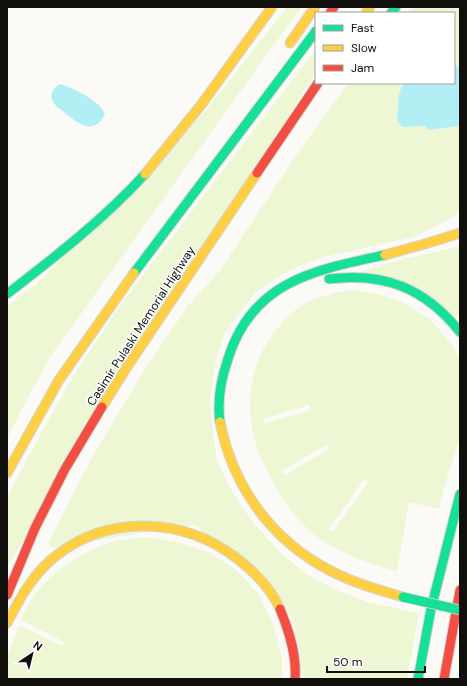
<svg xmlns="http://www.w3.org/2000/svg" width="467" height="686" viewBox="0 0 467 686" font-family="'DM Sans',sans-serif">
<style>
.green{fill:#eef7d4;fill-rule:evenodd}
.water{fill:#b2eff4}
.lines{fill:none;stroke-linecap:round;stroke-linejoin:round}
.fast-casing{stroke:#d6d4d2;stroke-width:11}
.slow-casing{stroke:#d6d4d2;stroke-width:11}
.jam-casing{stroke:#d6d4d2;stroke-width:11}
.fast{stroke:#16e098;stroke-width:9}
.slow{stroke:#ffcf43;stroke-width:9}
.jam{stroke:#f24e42;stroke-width:9}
.fast-bridge-casing{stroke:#d6d4d2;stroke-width:11;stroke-linecap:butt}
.fast-bridge{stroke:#16e098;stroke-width:9}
.labels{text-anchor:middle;stroke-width:3;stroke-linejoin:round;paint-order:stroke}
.street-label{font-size:12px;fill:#110f0c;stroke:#fff}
</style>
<rect width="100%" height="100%" fill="#fcfaf7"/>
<!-- green -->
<path class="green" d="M287,7h15l-40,54 -214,299 -41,78v-132l32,-24 167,-172z
M414,7h46v63l-6,-7v-50h-45z
M316,49v23l-309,495v-69l37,-71 32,-55 44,-67z
M348,83h56c-8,11 -5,24 -7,37l14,7 14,-1 5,4 30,-4v85l-7,6 -39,20 -94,21 -32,13 -32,21 -31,40 -9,28 -6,38 2,28 5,34 16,33 21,31 26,28 23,20 33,18 31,12 52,11 -12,66h-104l-10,-60 -98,-94 -143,22 -4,-4 47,-91 52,-86 40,-59 34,-38 76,-115z
M460,246v72l-101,-46 45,-13z
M351,290l23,3 27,8 30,19 19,22 10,17v78c-7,24 -16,48 -21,72l-30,-7 -12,69c-31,-8 -60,-18 -85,-38 -19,-16 -32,-37 -43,-58 -3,-8 -7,-15 -10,-22 -16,-42 -11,-91 19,-125 7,-9 20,-22 30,-26 13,-6 29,-9 43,-12zM309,405l2,5 -47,14 -1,-5zM326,445l3,4 -44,26 -3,-4zM364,479l4,3 -35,50 -4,-3z
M145,537l29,4 34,11 26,16 24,25 14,29 10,36v21h-275v-22l12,-32 43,21 2,-4 -43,-22c15,-39 52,-65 91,-78 10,-4 23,-3 33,-5z"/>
<!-- water -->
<path class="water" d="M454,63l6,7v56l-31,4 -4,-4 -23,1 -5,-7c2,-13 -1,-26 7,-37h50z
M60,84c15,5 38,15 45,30 -11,23 -27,9 -40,-1 -4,-4 -9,-6 -12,-11 -4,-6 0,-15 7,-18z"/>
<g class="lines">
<defs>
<path id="fast" d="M391,13l5,-6
M134,273l182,-242
M329,279c55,-7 96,9 131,53
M7,294c48,-37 97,-75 138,-120
M220,422c-3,-21 1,-43 8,-63 24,-78 87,-89 157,-104
M418,679l13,-70 29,-115"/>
<path id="slow" d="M366,13l4,-6
M290,43l25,-36
M145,174l56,-69 71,-98
M385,255l43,-12 32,-10
M102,407l23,-37 132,-197
M220,422c13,65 52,119 111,149 23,12 48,19 72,26
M7,473l52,-93 75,-107
M7,623c13,-25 27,-51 50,-68 53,-41 126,-37 178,2 19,14 35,30 45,52"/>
<path id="jam" d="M330,13l4,-6
M257,173l61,-90
M7,595l28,-67 30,-59 37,-62
M280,609c9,22 17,46 15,70
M444,679l16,-89"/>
</defs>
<!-- fast casing -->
<use href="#fast" class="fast-casing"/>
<!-- slow casing -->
<use href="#slow" class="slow-casing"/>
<!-- jam casing -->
<use href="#jam" class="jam-casing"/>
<!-- fast -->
<use href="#fast" class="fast"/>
<!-- slow -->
<use href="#slow" class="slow"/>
<!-- jam -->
<use href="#jam" class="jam"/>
<defs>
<path id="fast-bridge" d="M403,597l57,13"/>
</defs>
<!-- fast-bridge casing -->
<use href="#fast-bridge" class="fast-bridge-casing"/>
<!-- fast-bridge -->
<use href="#fast-bridge" class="fast-bridge"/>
</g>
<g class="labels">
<!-- street labels -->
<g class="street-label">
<text transform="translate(141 326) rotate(-57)" y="4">Casimir Pulaski Memorial Highway</text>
</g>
</g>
<!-- border -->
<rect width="467" height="686" fill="none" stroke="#110f0c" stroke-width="16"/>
<!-- legend -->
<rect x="315" y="12" width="140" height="72" fill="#ffffff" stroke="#a09f9e"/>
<rect x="323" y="25" width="20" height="6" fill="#16e098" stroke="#a09f9e"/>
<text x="351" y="32" font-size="12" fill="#110f0c">Fast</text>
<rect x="323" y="45" width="20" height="6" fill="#ffcf43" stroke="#a09f9e"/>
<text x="351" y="52" font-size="12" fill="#110f0c">Slow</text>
<rect x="323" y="65" width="20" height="6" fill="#f24e42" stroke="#a09f9e"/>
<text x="351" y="72" font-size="12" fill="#110f0c">Jam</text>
<!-- north arrow -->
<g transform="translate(32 654) rotate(35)" stroke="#ffffff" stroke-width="3" paint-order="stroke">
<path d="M0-3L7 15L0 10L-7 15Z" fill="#110f0c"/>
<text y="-6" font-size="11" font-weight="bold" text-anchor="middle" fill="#110f0c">N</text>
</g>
<!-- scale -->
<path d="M327 666v6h98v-6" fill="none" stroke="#110f0c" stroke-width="2"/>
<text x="333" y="666" font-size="12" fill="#110f0c" stroke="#ffffff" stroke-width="3" paint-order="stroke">50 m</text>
</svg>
